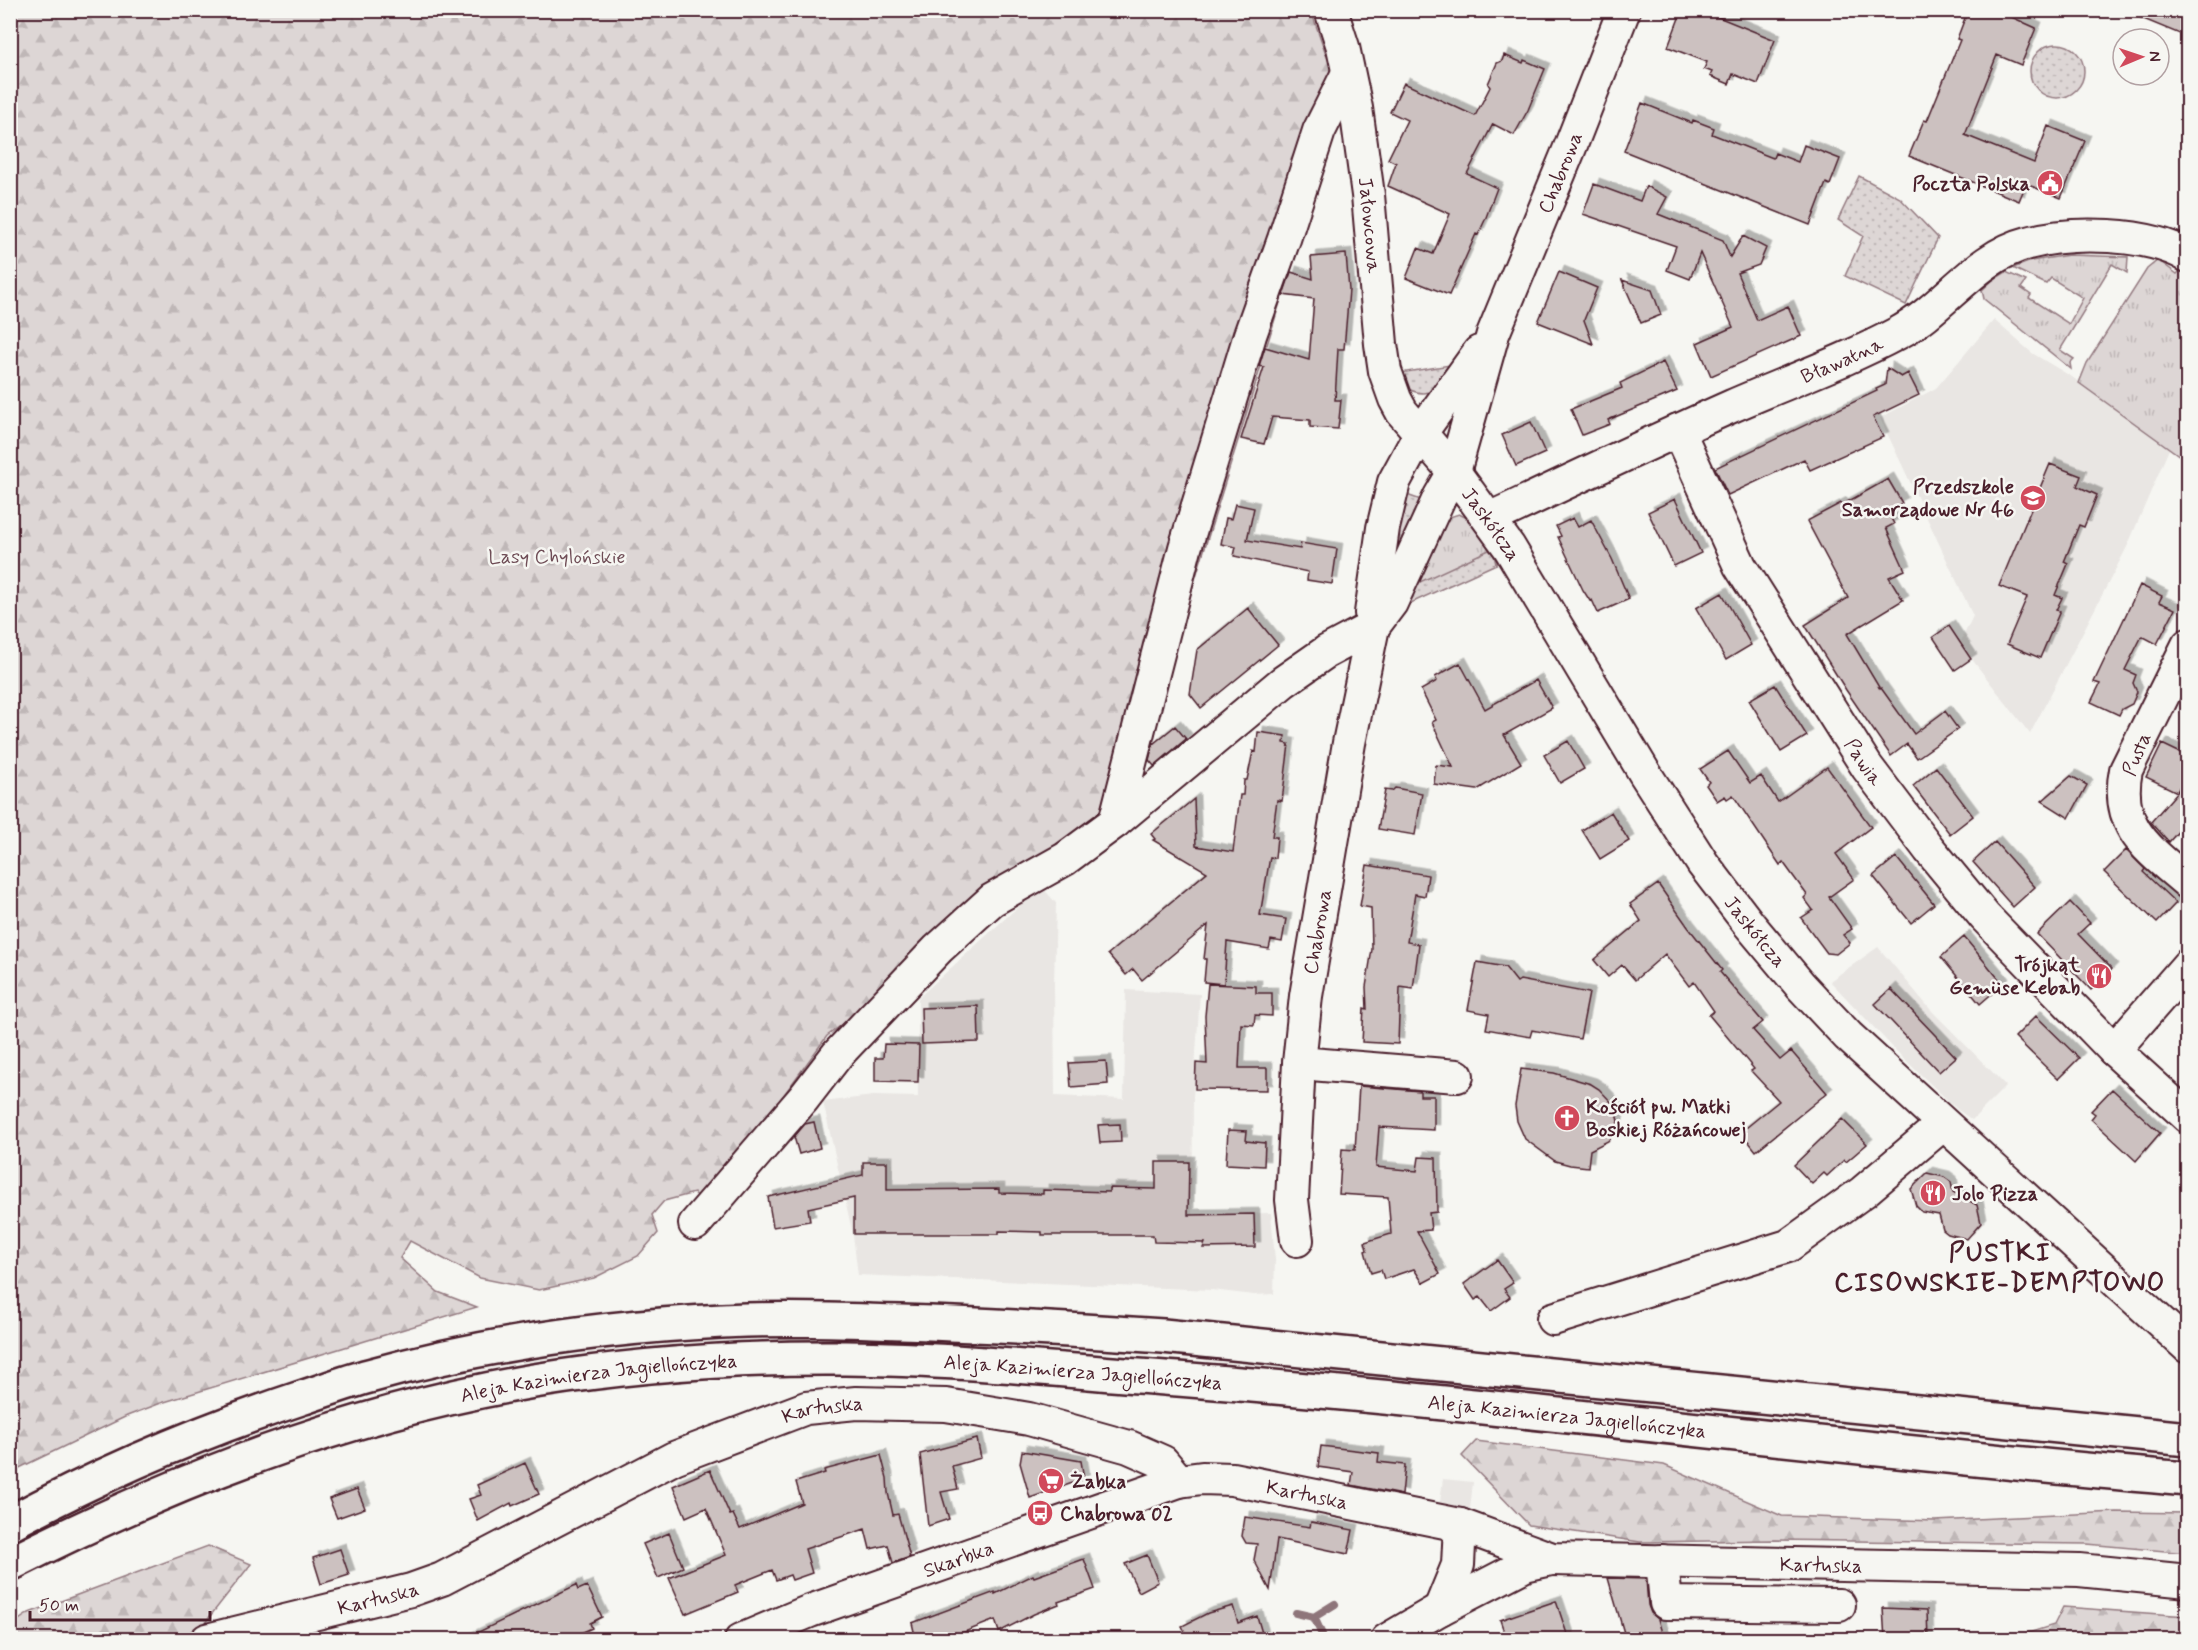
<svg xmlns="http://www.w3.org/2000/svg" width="2198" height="1650" viewBox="0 0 2198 1650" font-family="Mynerve,sans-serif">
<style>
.built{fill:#e9e6e3}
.grass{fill:url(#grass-tufts);stroke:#947a80;stroke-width:1.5}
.forest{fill:url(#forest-firs);stroke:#947a80;stroke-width:1.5}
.park{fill:url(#park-dots);stroke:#947a80;stroke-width:1.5}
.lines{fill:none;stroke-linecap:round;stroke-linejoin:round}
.stream{stroke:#8e747a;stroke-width:8}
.building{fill:#ccc1c0;stroke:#4a1f2b;stroke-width:1.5;filter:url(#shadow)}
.minor-casing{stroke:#4a1f2b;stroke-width:36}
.highway-casing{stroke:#4a1f2b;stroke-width:38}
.minor{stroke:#f6f6f2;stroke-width:32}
.highway{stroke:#f6f6f2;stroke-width:33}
.labels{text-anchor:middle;stroke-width:5;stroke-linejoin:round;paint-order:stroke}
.street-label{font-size:20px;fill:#4a1f2b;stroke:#f6f6f2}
.poi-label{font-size:20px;font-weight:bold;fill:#4a1f2b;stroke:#f6f6f2;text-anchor:start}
.park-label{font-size:20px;fill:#6f4d56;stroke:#f6f6f2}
.district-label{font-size:26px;font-weight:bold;letter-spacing:1.5px;fill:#4a1f2b;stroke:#f6f6f2}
</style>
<defs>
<pattern id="grass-tufts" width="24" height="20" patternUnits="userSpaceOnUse" patternTransform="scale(1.5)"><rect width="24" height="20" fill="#ddd6d5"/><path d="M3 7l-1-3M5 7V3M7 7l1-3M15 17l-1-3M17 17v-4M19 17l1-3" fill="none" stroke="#bfb7b7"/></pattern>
<pattern id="forest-firs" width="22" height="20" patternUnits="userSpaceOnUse" patternTransform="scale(1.5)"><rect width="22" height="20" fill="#ddd6d5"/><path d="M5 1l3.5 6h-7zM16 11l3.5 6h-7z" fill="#bfb7b7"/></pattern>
<pattern id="park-dots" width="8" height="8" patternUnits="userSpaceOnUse" patternTransform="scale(1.5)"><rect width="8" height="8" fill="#ddd6d5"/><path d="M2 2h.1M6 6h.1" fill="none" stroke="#bfb7b7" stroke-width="1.8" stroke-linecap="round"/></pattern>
<filter id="shadow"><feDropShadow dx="5.5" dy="-5.5" stdDeviation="0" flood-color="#0004"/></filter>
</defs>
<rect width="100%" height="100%" fill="#f6f6f2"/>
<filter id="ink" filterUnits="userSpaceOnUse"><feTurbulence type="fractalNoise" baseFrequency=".0167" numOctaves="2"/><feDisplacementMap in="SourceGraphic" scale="12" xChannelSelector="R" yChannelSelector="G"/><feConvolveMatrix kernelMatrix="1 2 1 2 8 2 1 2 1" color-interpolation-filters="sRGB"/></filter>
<g filter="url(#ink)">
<!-- built -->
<path class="built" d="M1994,320l38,33 40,24 97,72 -42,98 -97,187 -56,-72 -13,-21 12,-25 -93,-198 56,-30z
M1041,886l15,17 -2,81 1,112 69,3 2,-109 74,4 -7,103 -1,145 11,-28 68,-1 4,47 -1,34 -20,1 -42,-5 -354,-15 -5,-40 -30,-133 50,-6 45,1v-99z
M1878,947l52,62 76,77 -34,34 -14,-10 -57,-54 -71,-75z
M1443,1479l30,3 -3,27 -30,-7z"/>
<!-- grass -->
<path class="grass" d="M2069,255l59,2 -1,16 -15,-9 -52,86 14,9 -4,4 1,6 -87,-70 -2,-9 11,-10 13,-8 20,9 -5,7 10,7 -2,3 40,26 14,-26 -32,-20 -5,6 -33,-16 18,-7z
M2158,260l19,14 5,-5 5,4v188l-108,-78 8,-20 60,-94z
M1459,514l14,7 27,41 -4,2v-5l-87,28 34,-68z"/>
<!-- forest -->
<path class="forest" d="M11,11h1300l31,89 -75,245 -6,-1 -6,21 6,1 -133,430 -211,172 -90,68 -122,166 -11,-9 -30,8 -12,14 6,18 -20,23 -44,22 -55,12 -59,-12 -70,-37 -10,17 38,34 39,15 -316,96 -34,13 -116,56z
M1476,1441l188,24 118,51 153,5 182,-9 70,1v40l-100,-9 -311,-4 -136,2 -111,-17 -67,-69z
M208,1546l43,18 -47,60 -27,15h-166l-1,-13 19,-13z
M2063,1607l124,9v23h-178l45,-14z"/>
<!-- park -->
<path class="park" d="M2030 71a27 27 0 1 1 54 0a27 27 0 1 1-54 0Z
M1859,176l41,22 38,40 -32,67 -61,-29 18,-40 -25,-16z
M1456,364c-16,20 -23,38 -50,24l-6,-15z
M1404,494l17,6 -33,93z
M1489,550l5,5 2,9 -96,44 9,-21z"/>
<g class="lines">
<!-- stream -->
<path class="stream" d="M1296,1613l18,4 21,-13
M1314,1617l10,22"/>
</g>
<!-- building -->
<path class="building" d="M1682,10h19l74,30 -17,44 -25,-10 -4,10 -19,-8 2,-4 -8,-3 3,-7 -39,-15z
M1968,10h28l40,18 -15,37 -24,-10 -32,80 69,28 14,-37 37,15 -24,57 -35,-14 -7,17 -110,-45 15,-36 3,1 33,-81 -3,-1z
M2124,10h63v27l-63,-26z
M1504,55l19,8 1,-3 21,9 -17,41 -14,25 -21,-11 -26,50 30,14 -12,32 -7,15 -2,-1 -27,61 -43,-17 12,-30 15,6 17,-40 -62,-28 8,-23 -8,-4 19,-39 -17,-8 14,-29 71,33 15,-29 -2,-3 9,-21 5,-2z
M1642,103l50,20 1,-3 21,8 -2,6 61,24 2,-5 23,9 6,-17 36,14 -10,26 -4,-2 -16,42 -186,-74z
M1594,184l46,17 6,-15 21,11 -9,17 65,26 7,17 13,-21 23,12 -7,17 -22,8 20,47 31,-14 13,30 -90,40 -14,-33 36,-16 -33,-74 -10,26 -23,-9 9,-24 -93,-32z
M1346,254l3,36 -5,59h-6l-3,51h6l-3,29 -28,-2v-7l-38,-3 -8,27 -23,-5 23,-72 -5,-1 6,-19 44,13 5,-61 -31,-4 8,-23 22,7 -2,-22z
M1559,272l38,16 -13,32 9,24 -55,-22z
M1622,280l30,10 9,25 -20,8z
M1663,362l14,29 -69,29 2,4 -28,11 -11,-26 51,-21 -2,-5z
M1887,368l14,9 7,-4 11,22 -46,22 10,20 -73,33 -6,-11 -76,36 -13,-27 162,-77 -1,-2 9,-4z
M1531,422l14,31 -29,13 -14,-31z
M2050,464l31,12 -4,10 20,9 -13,32 -5,-2 -15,37 4,2 -13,31 7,3 -6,12 4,1 -20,47 -33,-14 20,-47 -28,-11z
M1888,479l14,24 -15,8 7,13 -8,4 19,42 -16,7 14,23 -56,34 33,55 1,-1 33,46 31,-23 13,18 -41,29 -10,-14 -16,12 -45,-66 -41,-65 43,-27 -41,-77 34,-18 1,2z
M1675,499l26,54 -27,13 -26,-54z
M1235,504l19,4 -7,32 53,9 1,-6 36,6 -5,35 -25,-4 1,-8 -74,-16 2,-9 -15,-3 5,-26 5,1z
M1573,518l5,9 13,-7 21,39 17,40 -31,14 -6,-13 -2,1 -7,-11 -25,-53 3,-1 -5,-10z
M2140,585l22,11 -3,6 16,7 -18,35 -15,-8 -17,34 11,5 -3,8 4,9 -5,12 -10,5 -3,6 -28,-13 9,-18 -6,-2z
M1722,593l29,52 -25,15 -30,-52z
M1248,608l30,37 -77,63 -11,-14 7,-44z
M1949,626l22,33 -16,11 -22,-33z
M1460,663l25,46 51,-29 16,28 -48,27 17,28 -44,27 -43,-6 2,-19 17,2 -21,-45 4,-2 -15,-30 16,-9 -2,-4z
M1775,685l32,51 -26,16 -32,-52z
M1175,726l11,13 -32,27 -5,-6 4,-16z
M1258,732l27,4 -1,7 5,1 -7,57 -5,-1 -5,37h5l-2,21 -5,-1 -10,58 26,4 -4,23 -11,-2 -2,9 -42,-7 -3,42 -20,-2 2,-23h-2l4,-34 -66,55 -9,-11 -7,6 -18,-21 99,-82 -54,-32 2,-1 -4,-5 43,-35 2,47 37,6 7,-57h3l1,-15h3l6,-29 3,1z
M1568,741l16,28 -24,14 -16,-28z
M2162,744l25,12v14l-10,22 -31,-15z
M1728,751l22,32 11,-7 17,26 49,-35 44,60 -35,27 18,25 -25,18 23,32 -9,6 7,8 -14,11 -9,-1 -26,-35 12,-8 -9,-12 3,-3 -24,-33 -3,3 -47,-70 -6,4 -2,-3 -8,5 -11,-16 3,-3 -9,-13z
M1936,767l37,49 -23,18 -37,-48z
M2071,776l16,9 -18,33 -27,-17z
M2187,781v40l-18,21 -18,-20z
M1395,788l27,5 -7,42 -37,-6 7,-39 7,1z
M1611,812l18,29 -29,18 -18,-29z
M1995,842l40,45 -22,20 -40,-45z
M2126,850l19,19 -2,3 33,31 -19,20 -53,-51z
M1896,857l38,47 -23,19 -38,-47z
M1367,865l61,10 -3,21 -10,-2 -8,48 12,2 -6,45 -13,-2 -2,57 -36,-2 2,-34 3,1 -1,-22 6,-38 -1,-41 -11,-2z
M1658,884l30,43 34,43 -2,2 43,50 -10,8 27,30 11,-9 36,42 -71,58 -15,-19 38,-31 -28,-30 3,-2 -45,-54 5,-4 -20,-29 -5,4 -24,-32 -30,26 -13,-15 -14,12 -14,-17 47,-39 -11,-17z
M2070,902l20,21 -12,11 34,35 -21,21 -54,-56z
M1964,937l39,47 -23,20 -39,-47z
M1477,962l28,5 12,15 3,-2 69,13 -9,46 -48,-9 -2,7 -44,-8 3,-15 -21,-4z
M1208,984l48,2v7h16v23l-17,-1 -1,10 -13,-1 -2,44h28v22l-72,-1 1,-26 11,1 -2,-48z
M1891,989l65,68 -17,15 -64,-68z
M978,1006l1,36 -57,2 -1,-36z
M2036,1016l43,42 -21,21 -43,-42z
M884,1044l35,1 -1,37 -43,-1v-23h8z
M1106,1061l2,23 -37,3 -2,-24z
M1521,1069l33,4 37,11 8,5 15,16 4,16 -2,10 -8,10 -18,9 -2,17 -18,-2 -15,-4 -30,-22 -8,-18 -2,-15z
M1359,1086l61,5v5h14v34l-55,-3 -3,40 41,4 2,-14 17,1 1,54 -8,1 2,17 -14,1 23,43 -17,9 -9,-14 -30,10 -3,-9 -10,3 -6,-22 2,-1 -2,-8 26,-8 -3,-37 -49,-3 3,-45 13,1z
M2112,1089l48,44 -24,28 -45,-42 4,-5 -4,-3z
M1842,1119l25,25 -21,18 -2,-2 -17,16 -3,-3 -12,11 -18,-19z
M814,1122l6,26 -21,6 -5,-17 11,-13z
M1120,1124l1,18 -21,1 -2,-18z
M1228,1130l19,1 -1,10 19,2 -1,23 -38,-2z
M863,1162h24v28l112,-1v4l44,1v-4l66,2v-4l47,1v-27h33l-1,53 66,-1 1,33 -52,1 2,-5 -51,-1 -1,-7h-111v-3l-43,-1v3h-145v-36l-46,10 2,13 -37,6 -5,-30 95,-22z
M1927,1173l17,4 7,5 2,10 24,13 4,18 -14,16 -19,-5 -5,-4 -4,-15 -17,-3 -6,-6 -5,-17z
M1497,1260l16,23 -9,6 6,8 -19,14 -11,-14 -5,3 -11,-16z
M977,1439l4,19 -29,8 6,23 -17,3 8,27 -21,7 -8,-72z
M1321,1446l58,7 -1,9 27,3 -3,30 -51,-10 2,-13 -35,-5z
M1022,1451l59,10 3,18 -54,19 -10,-35z
M881,1455l6,23 1,15 5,22 5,-1 12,43 -17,6 -5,-18 -18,4 -5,-20 -60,20 7,24 -20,7 -2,-5 -14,5 -4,-10 -37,15 3,7 -53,22 -16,-36 57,-23 -20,-47 -20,9 -13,-31 37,-16 20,45 3,-1 7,15 62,-26 -6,-21 29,-9 -1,-3z
M525,1463l14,31 -27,12 -1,-3 -33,18 -9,-22 12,-4 -4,-10z
M357,1489l8,19 -28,10 -8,-19z
M1245,1517l65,10 1,-5 42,8 -5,24 -71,-15 -7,51 -16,-30 3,-16 -11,-1 -4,-7z
M669,1533l14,34 -25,11 -15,-34z
M340,1549l9,26 -28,9 -8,-26z
M1147,1555l11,27 -19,10 -14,-28z
M1084,1559l11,30 -37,13 1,2 -25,10 -35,18 -4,-12 -51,20h-28l-4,-17 83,-31v2l38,-19 1,2z
M1608,1578l38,1 2,26 3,8 7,6 6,21h-38z
M576,1585l2,5 9,-4 15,31 -12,6 2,5 -20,9 -2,-4 -14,7h-94z
M1556,1601l13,39h-62l-7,-20z
M1233,1606l5,17 19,-7 7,24h-75l-7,-14 26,-13z
M1883,1608l44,2 1,30h-43z"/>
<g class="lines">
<defs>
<g id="minor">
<path id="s1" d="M1331,10l12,37 13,61 12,87 13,149 4,27 10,28 7,13 52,60 55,75 135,225 59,92 46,60 52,62 47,50 340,311"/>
<path id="s2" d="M1678,430l62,136 127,201 62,82 56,68 129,133 74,67"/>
<path id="s3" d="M1489,519c81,-38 162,-77 243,-113 55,-24 114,-45 166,-73 47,-25 78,-77 130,-90 43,-12 120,-11 160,13"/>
<path d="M2188,645l-62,125c-12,58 24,80 62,113"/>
<path d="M1115,822l70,-274 65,-213 34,-96 35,-108 29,-58"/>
<path d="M2114,1050l74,-85"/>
<path d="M1299,1063l158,13"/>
<path id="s4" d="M695,1224l108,-125 34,-44 101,-106 54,-49 73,-41 50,-37 168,-140 43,-30 47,-25 18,-24 49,-107 14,-24 39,-138 76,-184 55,-140"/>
<path id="s5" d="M1297,1240l-5,-40 7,-137 7,-67 43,-253 24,-116 -2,-14 12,-85 11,-46 26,-48 59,-82"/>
<path d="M1553,1319l235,-73 75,-54 80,-68"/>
<path d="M1662,1561l4,42 173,2"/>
<path d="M1440,1609l18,-44 2,-40"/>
<path id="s6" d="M207,1640l204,-50 31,-11 232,-121 132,-50 50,-5 90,2 83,14 100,28 34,15 16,19"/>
<path id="s7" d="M741,1640l69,-29 369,-130 23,-3 30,1 228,46 92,34 527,11 109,11"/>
<path d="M1387,1640l53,-31 85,-44 27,-6"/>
</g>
<g id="highway">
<path d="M10,1523c93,-50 191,-92 291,-125 22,-7 45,-16 68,-22 114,-32 235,-49 353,-55 60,-3 120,-1 179,1 88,3 175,8 262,14l1025,103"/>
<path id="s8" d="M10,1564c166,-84 340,-152 524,-183 103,-17 207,-24 311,-23 111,1 223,13 333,21 337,26 673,72 1010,100"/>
</g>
</defs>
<!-- minor casing -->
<use href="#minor" class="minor-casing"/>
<!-- highway casing -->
<use href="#highway" class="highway-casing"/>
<!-- minor -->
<use href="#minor" class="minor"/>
<!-- highway -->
<use href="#highway" class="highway"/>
</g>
</g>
<!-- icons -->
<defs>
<symbol id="civic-disc" viewBox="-11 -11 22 22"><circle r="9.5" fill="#d1495b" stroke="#f6f6f2"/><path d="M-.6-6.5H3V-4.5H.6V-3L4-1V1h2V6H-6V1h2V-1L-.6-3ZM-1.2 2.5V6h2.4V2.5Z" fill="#fff"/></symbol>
<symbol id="school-disc" viewBox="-11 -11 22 22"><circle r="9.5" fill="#d1495b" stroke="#f6f6f2"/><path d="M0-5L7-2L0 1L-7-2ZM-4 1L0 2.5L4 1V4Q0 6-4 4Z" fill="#fff"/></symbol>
<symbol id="restaurant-disc" viewBox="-11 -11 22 22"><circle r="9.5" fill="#d1495b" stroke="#f6f6f2"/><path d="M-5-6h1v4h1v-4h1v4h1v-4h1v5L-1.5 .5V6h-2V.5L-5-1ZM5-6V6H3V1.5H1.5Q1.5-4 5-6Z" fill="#fff"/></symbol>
<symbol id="church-disc" viewBox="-11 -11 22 22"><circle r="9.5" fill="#d1495b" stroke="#f6f6f2"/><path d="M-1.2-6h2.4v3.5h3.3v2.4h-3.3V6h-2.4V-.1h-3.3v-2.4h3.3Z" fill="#fff"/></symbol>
<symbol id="supermarket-disc" viewBox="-11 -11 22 22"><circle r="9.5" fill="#d1495b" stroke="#f6f6f2"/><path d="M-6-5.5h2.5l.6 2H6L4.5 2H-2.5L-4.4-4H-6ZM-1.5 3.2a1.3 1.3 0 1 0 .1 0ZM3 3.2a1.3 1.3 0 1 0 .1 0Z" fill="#fff"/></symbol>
<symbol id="bus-disc" viewBox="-11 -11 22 22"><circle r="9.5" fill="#d1495b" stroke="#f6f6f2"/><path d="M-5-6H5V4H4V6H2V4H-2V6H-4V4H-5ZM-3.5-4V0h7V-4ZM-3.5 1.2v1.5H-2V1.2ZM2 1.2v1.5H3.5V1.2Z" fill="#fff"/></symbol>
</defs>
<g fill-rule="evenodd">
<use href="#civic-disc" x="2035" y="168" width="30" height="30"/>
<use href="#school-disc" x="2018" y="483" width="30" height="30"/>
<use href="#restaurant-disc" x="2084" y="961" width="30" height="30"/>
<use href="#church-disc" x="1552" y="1103" width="30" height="30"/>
<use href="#restaurant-disc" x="1918" y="1178" width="30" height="30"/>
<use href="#supermarket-disc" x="1036" y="1466" width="30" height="30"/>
<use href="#bus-disc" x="1025" y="1498" width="30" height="30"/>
</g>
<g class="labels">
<!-- street labels -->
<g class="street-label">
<text dy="7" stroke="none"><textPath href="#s4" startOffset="1404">Chabrowa</textPath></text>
<text dy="7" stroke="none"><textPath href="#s1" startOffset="219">Jałowcowa</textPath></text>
<text dy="7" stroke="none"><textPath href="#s3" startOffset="387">Bławatna</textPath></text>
<text dy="7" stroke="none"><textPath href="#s1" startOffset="554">Jaskółcza</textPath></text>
<text transform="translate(2136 754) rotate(-68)" y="7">Pusta</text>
<text dy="7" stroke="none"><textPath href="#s2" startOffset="381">Pawia</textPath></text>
<text dy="7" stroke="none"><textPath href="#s5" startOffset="310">Chabrowa</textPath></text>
<text dy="7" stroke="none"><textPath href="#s1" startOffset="1040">Jaskółcza</textPath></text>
<text dy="7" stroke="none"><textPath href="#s8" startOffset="1108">Aleja Kazimierza Jagiellończyka</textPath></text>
<text dy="7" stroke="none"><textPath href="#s8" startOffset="622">Aleja Kazimierza Jagiellończyka</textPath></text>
<text dy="7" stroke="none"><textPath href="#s6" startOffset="662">Kartuska</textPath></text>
<text dy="7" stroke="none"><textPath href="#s8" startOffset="1594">Aleja Kazimierza Jagiellończyka</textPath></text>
<text dy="7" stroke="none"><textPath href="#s7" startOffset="596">Kartuska</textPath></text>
<text dy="7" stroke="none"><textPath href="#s7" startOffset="232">Skarbka</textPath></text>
<text dy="7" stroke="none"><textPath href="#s7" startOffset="1119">Kartuska</textPath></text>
<text dy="7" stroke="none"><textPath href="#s6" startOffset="176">Kartuska</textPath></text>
</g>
<!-- poi labels -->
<g class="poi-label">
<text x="2030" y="190" text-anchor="end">Poczta Polska</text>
<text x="2014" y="493" text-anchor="end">Przedszkole<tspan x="2014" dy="23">Samorządowe Nr 46</tspan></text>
<text x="2080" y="971" text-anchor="end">Trójkąt<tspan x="2080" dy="23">Gemüse Kebab</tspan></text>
<text x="1586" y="1113">Kościół pw. Matki<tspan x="1586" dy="23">Boskiej Różańcowej</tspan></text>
<text x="1952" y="1200">Jolo Pizza</text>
<text x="1070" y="1488">Żabka</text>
<text x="1060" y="1520">Chabrowa 02</text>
</g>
<!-- park labels -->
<g class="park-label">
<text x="557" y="563">Lasy Chylońskie</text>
</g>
<!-- district labels -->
<g class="district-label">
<text x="2000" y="1261">PUSTKI<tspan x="2000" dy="30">CISOWSKIE-DEMPTOWO</tspan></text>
</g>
</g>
<!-- margin -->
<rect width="2198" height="1650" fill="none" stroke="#f6f6f2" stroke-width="36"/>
<rect x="18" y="18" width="2162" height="1614" fill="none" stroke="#4a1f2b" stroke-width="2" filter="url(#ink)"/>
<!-- north arrow -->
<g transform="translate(2141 57) rotate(88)"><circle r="28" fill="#f6f6f2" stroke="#b1a0a2" stroke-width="1.5"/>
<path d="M0-4.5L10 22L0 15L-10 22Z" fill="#d1495b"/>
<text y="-9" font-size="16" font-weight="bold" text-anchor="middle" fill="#4a1f2b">N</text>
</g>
<!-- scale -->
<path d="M30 1611v9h180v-9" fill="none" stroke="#4a1f2b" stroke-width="3"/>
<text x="39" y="1611" font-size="18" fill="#4a1f2b" stroke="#f6f6f2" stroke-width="4.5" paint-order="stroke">50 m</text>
</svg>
